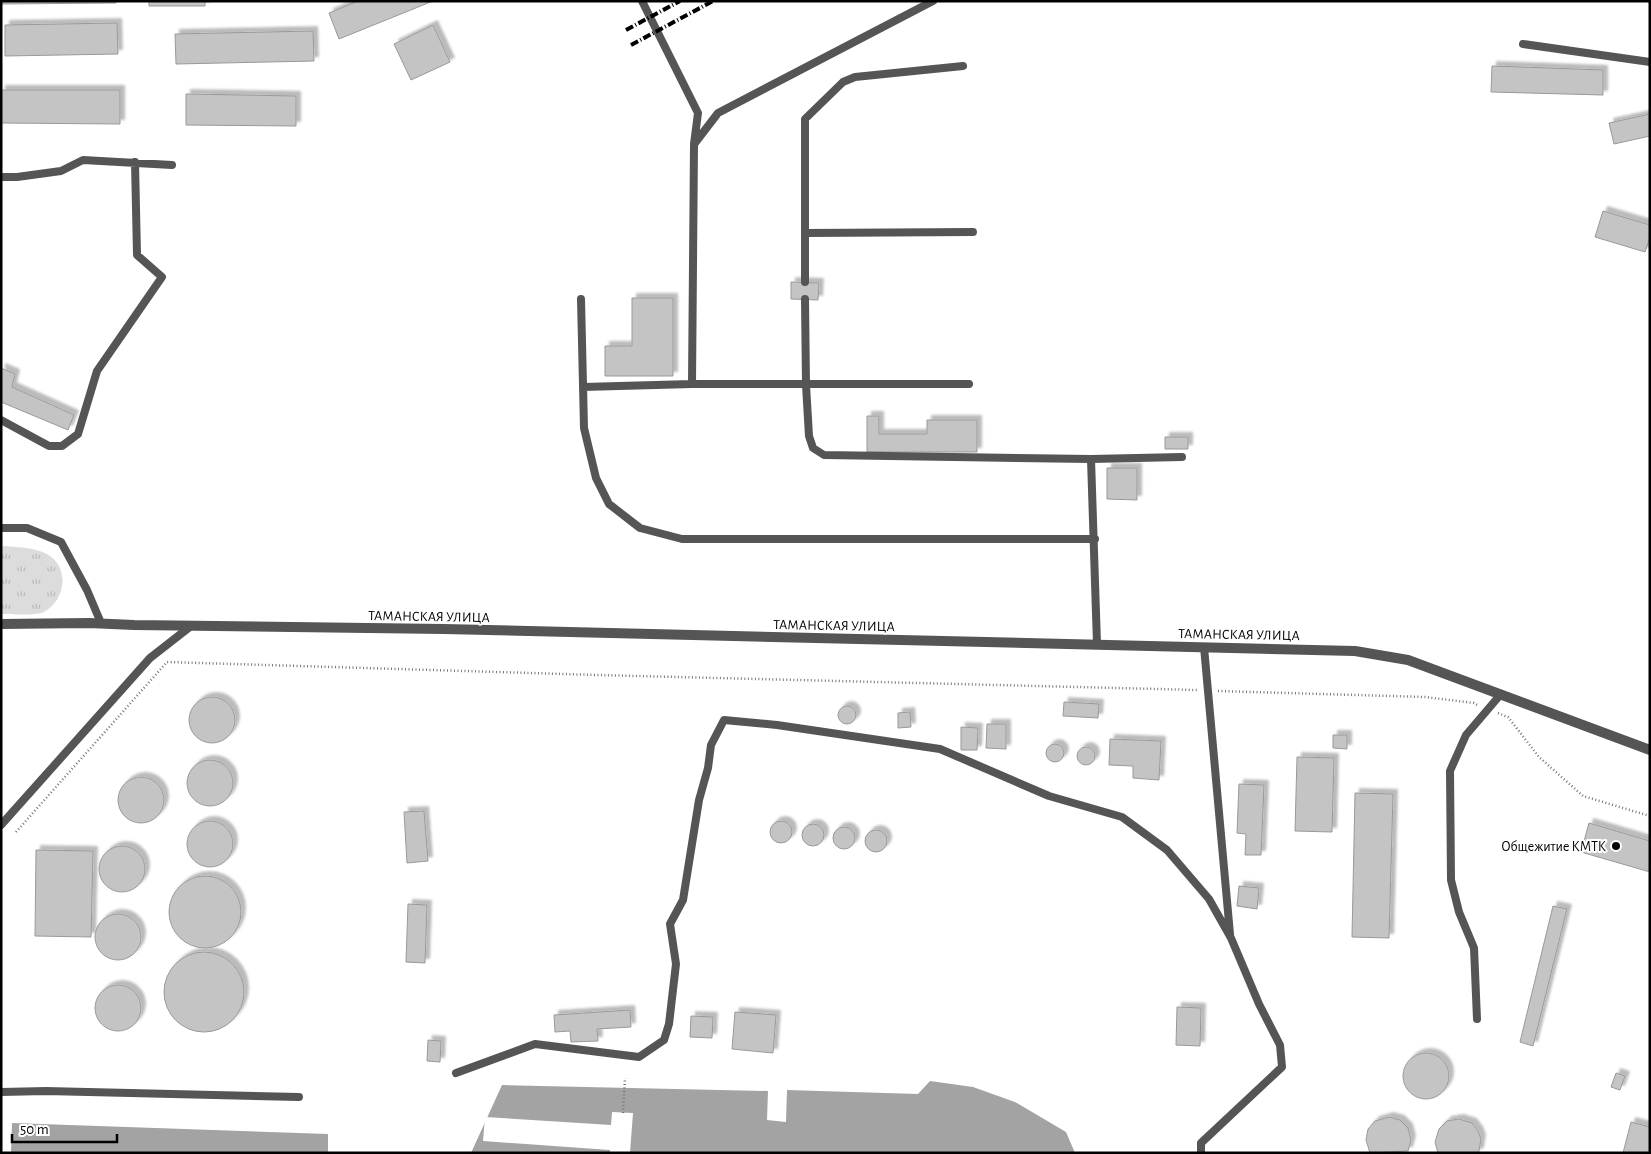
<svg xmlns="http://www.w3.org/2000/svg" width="1651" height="1154" viewBox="0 0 1651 1154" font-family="'Alegreya Sans',sans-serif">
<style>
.grass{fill:url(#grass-tufts)}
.water{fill:#a3a3a3}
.pier{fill:#fff}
.building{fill:#c4c4c4;stroke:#999;filter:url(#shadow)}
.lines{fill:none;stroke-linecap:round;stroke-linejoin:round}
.path{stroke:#777;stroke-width:2.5;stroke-dasharray:1 2.5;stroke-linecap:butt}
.service{stroke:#555;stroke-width:8}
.minor{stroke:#555;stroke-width:10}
.rail{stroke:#000;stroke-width:4;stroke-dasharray:8 2.5 1 2.5;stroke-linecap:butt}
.poi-dot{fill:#000;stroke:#fff;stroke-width:2}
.labels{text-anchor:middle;stroke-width:4;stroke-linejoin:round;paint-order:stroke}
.street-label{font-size:14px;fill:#000;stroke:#fff}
.poi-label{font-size:14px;fill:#000;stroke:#fff;text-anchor:end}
</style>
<defs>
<pattern id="grass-tufts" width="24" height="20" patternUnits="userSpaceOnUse" patternTransform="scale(1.25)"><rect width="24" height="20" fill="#dcdcdc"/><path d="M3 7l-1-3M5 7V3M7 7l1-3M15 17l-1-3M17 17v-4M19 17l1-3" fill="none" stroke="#bbb"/></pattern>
<filter id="shadow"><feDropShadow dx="4.5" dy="-4.5" stdDeviation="1" flood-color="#0004"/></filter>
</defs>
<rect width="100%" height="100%" fill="#fff"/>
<!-- grass -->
<path class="grass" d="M1,546c15,1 33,1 46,8 23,13 19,46 -3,58 -9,4 -32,2 -43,2z"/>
<!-- water -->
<path class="water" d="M930,1081l43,6 42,15 51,30 9,21h-604l31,-68 266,6 -1,29 19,2 1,-32 131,4z
M12,1123l316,11v19h-317z"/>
<!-- pier -->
<path class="pier" d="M612,1112l21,1 -3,40h-20v-3l-127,-9 2,-24 126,8z"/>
<!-- building -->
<path class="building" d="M1,1h115v2l-115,1z
M149,1h56v5h-56z
M358,1h75l-94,38 -10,-26z
M117,23l1,31 -113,2v-31z
M433,25l17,37 -39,18 -17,-36z
M313,31l1,30 -138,3 -1,-30z
M1492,66l111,4v25l-112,-3z
M1,90h119v34l-119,-1z
M186,94l110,2v30l-110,-1z
M1650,114v22l-36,8 -5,-21z
M1603,211l47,14v12l-5,15 -50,-15z
M791,282l28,1 -1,17 -27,-1z
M632,298h41v78h-68v-30h27z
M1,368l14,6 -3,13 62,28 -6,15 -67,-28z
M867,416h12v18h48v-14h50v32h-110z
M1165,437h23v12h-23z
M1107,468h30v32l-30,-1z
M189 720a23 23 0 1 1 46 0a23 23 0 1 1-46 0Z
M1064,702l35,2 -1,14 -35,-2z
M838 715a9 9 0 1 1 18 0a9 9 0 1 1-18 0Z
M910,712l1,15 -13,1v-15z
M987,724h19v25l-20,-1z
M961,727l17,1 -1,22h-16z
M1333,735h14v14l-14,-1z
M1110,739l51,2 -2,39 -26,-2v-12l-24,-1z
M1046 753a9 9 0 1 1 18 0a9 9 0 1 1-18 0Z
M1077 756a9 9 0 1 1 18 0a9 9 0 1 1-18 0Z
M1297,757l37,1 -2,74 -37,-1z
M187 783a23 23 0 1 1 46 0a23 23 0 1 1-46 0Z
M118 800a23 23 0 1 1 46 0a23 23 0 1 1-46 0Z
M1239,784l25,1 -3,70h-16l1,-21 -9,-1z
M1355,793l38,1 -4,144 -37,-1z
M424,811l4,50 -21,2 -3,-51z
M187 844a23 23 0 1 1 46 0a23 23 0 1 1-46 0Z
M770 832a11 11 0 1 1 22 0a11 11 0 1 1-22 0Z
M1589,823l61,18v31l-69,-20z
M802 835a11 11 0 1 1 22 0a11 11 0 1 1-22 0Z
M833 838a11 11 0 1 1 22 0a11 11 0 1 1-22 0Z
M865 841a11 11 0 1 1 22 0a11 11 0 1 1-22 0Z
M99 869a23 23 0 1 1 46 0a23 23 0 1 1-46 0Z
M36,850l57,1 -2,86 -56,-1z
M169 912a36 36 0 1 1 72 0a36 36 0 1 1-72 0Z
M1239,886l20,2 -2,21 -20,-3z
M408,904l19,1 -2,58 -19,-1z
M1553,906l14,3 -34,137 -13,-4z
M95 937a23 23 0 1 1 46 0a23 23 0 1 1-46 0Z
M164 992a40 40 0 1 1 80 0a40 40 0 1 1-80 0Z
M95 1008a23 23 0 1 1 46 0a23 23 0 1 1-46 0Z
M1177,1007l24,1 -1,38 -24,-1z
M630,1010l1,17 -34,2 1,12 -27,1 -1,-11 -15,1 -1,-17z
M735,1012l41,3 -3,38 -41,-4z
M691,1016l22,1 -1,21 -22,-1z
M428,1040l13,1 -1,21 -13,-1z
M1403 1076a23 23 0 1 1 46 0a23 23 0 1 1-46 0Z
M1616,1073l9,3 -5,14 -9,-3z
M1389,1117l11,3 8,8 3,12 -3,11 -38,2 -4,-13 2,-11 7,-8z
M1459,1119l13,4 6,8 3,8 -2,12 -1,2h-40l-3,-11 4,-13 8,-8z
M1631,1122l19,5v26h-27z"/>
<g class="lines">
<!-- path -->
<path class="path" d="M1218,691l207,6 49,6 5,3
M1498,713l10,4 31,40 44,39 67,20
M16,832l151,-170 430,13 600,15
M623,1113l2,-35"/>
<!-- service -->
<path class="service" d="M642,1l56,112 -4,31 -2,240
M1523,44l127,18
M695,143l23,-30 215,-112
M1,177h16l44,-6 22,-11 89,5
M805,233l168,-1
M805,282v-163l38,-37 12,-5 108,-11
M581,299l3,129 12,50 13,26 31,24 42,11h413
M805,299l1,86 3,51 4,12 11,7 267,4 6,185
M583,387l109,-3h277
M1,420l48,26h13l16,-12 19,-63 65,-94 -25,-22 -2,-93
M1091,459l91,-2
M1,528h26l34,14 26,48 14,33
M1204,647l26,287
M1,825l149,-167 41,-32
M1477,1019l-3,-71 -15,-36 -8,-32 -1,-109 16,-36 35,-41
M456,1073l79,-29 104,13 25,-17 5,-16 7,-60 -6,-40 13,-24 16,-100 9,-32 3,-23 13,-25 53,5 163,24 109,47 73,21 45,33 42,49 22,39 28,66 21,41 2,22 -81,76v10
M1,1092l45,-1 253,6"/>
<!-- minor -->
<path class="minor" d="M1,624l88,-1 45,2 310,4 911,22 53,9 242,90"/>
<!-- rail -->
<path class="rail" d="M626,30l54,-29
M631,45l82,-44"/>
</g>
<!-- markers -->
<circle class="poi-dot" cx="1616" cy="846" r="5"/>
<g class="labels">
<!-- street labels -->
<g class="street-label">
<text transform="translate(429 616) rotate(1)" y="5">ТАМАНСКАЯ УЛИЦА</text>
<text transform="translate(834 625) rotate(1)" y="5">ТАМАНСКАЯ УЛИЦА</text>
<text transform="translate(1239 634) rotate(1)" y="5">ТАМАНСКАЯ УЛИЦА</text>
</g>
<!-- poi labels -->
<g class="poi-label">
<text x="1606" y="851">Общежитие КМТК</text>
</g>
</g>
<!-- border -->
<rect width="1651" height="1154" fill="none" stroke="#000000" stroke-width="5"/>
<!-- scale -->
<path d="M12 1134v8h105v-8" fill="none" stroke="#000000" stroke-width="2.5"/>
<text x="20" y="1134" font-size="15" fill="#000000" stroke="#ffffff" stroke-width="4" paint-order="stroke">50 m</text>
</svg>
